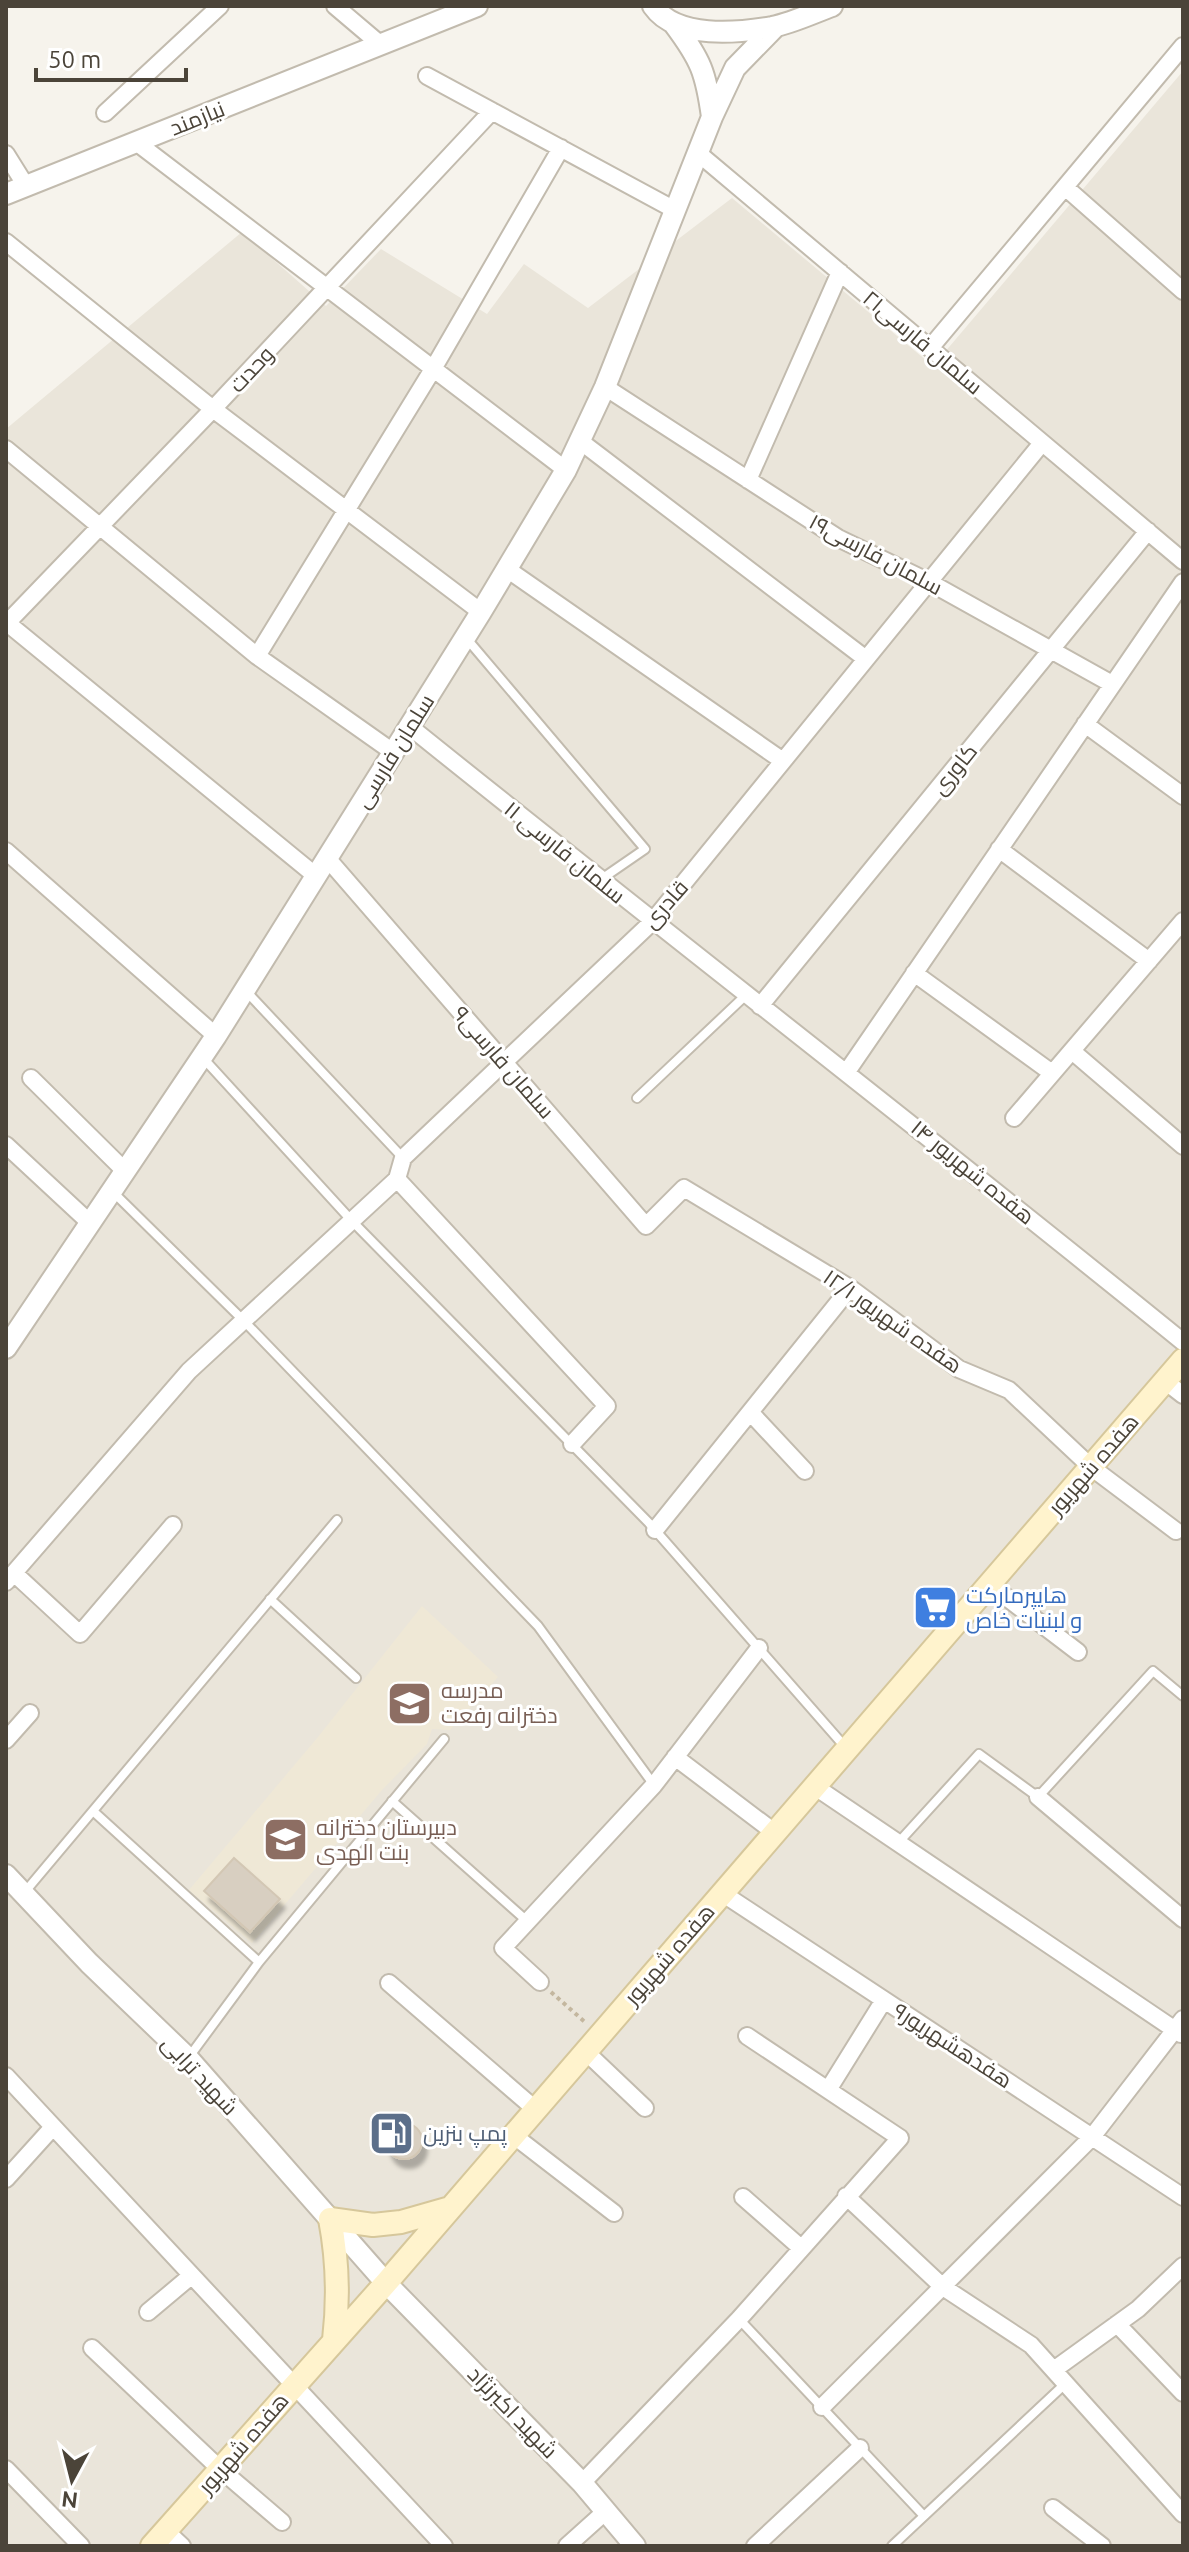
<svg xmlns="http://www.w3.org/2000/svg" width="1189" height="2552" viewBox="0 0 1189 2552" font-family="Ubuntu,Cairo,sans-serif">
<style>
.residential{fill:#eae5da}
.education{fill:#efe8d6}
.building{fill:#d8cfc1;stroke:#d3c7b4;stroke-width:2;filter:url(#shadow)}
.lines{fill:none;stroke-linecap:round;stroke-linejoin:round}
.service-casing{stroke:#c2bbae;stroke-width:12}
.minor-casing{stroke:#c2bbae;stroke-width:20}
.tertiary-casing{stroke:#c2bbae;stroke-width:24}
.secondary-casing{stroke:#d6c79b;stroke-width:26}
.path{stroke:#c4b79f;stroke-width:4;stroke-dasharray:4 4;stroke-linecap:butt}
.service{stroke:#fff;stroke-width:8}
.minor{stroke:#fff;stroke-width:16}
.tertiary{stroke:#fff;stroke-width:20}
.secondary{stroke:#fff3cd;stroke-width:22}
.labels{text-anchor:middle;stroke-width:6;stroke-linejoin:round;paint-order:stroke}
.street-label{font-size:22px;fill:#4b4439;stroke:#fff}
.shop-label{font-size:22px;fill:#366cbe;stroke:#fff;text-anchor:start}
.education-label{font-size:22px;fill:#785e54;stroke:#fff;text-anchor:start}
.service-label{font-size:22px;fill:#4e5e75;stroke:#fff;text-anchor:start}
</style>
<defs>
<filter id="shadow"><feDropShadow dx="5" dy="9" stdDeviation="2" flood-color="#0004"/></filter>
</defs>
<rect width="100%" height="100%" fill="#f6f3ec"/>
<!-- residential -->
<path class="residential" d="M1183,71v2475h-1177v-2117l236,-197 84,74 55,-57 106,65 37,-50 64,44 144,-110 201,168z"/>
<!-- education -->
<path class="education" d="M422,1606l76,71 -48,53 -18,-1 -5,15 -45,46 -130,153 -63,-53 129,-153z"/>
<!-- building -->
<path class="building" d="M234,1858l46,41 -30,33 -46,-41z
M386 2141a18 18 0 1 1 36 0a18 18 0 1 1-36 0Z"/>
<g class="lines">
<defs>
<path id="service" d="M467,639l178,210 -45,31
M245,990l158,168
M204,1059l148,162 297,302 197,225
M637,1098l109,-103
M112,1191l132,130 294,305 116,159
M270,1599l86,79
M392,1801l135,120
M93,1811l166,151
M898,1843l81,-89 59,43 115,-126 30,25
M24,1893l313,-373
M189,2057l70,-95 185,-223
M739,2319l185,197
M892,2546l174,-163"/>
<path id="minor" d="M335,6l46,39
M427,76l248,134
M105,113l115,-107
M136,142l430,328
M698,153l485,408
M6,154l20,32
M1065,187l118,104
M6,242l207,167 268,203
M930,348l253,-302
M605,387l233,151 91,44 183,102
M580,441l286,218
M6,449l251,207 136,96
M748,480l92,-208
M507,569l276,192
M6,622l310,254
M6,624l207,-215 279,-298
M257,656l176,-287 128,-221
M1085,724l98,72
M409,726c257,207 518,408 774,616
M999,849l150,112
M6,851l210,185
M327,858l319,368 38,-38 166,100 109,81 50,21 82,77 85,64
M914,973l138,100
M760,1006l388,-475
M1072,1051l111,95
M846,1073l337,-491
M31,1078l94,93
M1014,1118l169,-197
M6,1145l84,78
M397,1179l210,227 -35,38
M1165,1381l18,14
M750,1412l55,59
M655,1530l195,-242
M14,1573l66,61 93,-109
M6,1582l183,-211 208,-192 6,-21 249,-236 390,-479
M989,1584l89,68
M6,1740l24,-27
M675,1757l99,75
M814,1786l367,248
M1038,1797l145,122
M722,1893l461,304
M540,1982l-37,-34 151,-163 105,-137
M389,1983l146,126
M585,2051l60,57
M6,2076l438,470
M828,2090l56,-90
M513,2135l101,78
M6,2179l47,-52
M846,2196l97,91 88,58 152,169
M743,2197l58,51
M148,2312l43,-36
M1117,2324l66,69
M92,2348l128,121 62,53
M1055,2369l83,-60 45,-43
M822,2407l270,-270 91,-118
M6,2469l75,77
M582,2483l157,-164 161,-181 -153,-102
M1053,2508l49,38
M166,2531l16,15
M567,2546l39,-35
M755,2546l105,-98"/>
<path id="tertiary" d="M653,6c23,33 84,27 119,21 20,-4 41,-14 60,-21
M674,24c27,36 32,49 38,93
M6,194l471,-188
M6,1348l210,-312 265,-424 85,-142 39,-83 107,-270 23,-49 40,-41
M6,1875l83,88 99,95 198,225 196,200 53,63"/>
<path id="secondary" d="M334,2340c5,-42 4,-79 -4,-121l43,6 28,-3 49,-14
M152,2546l234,-263 797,-923"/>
</defs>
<!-- service casing -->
<use href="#service" class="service-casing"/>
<!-- minor casing -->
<use href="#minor" class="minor-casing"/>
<!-- tertiary casing -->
<use href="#tertiary" class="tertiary-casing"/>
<!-- secondary casing -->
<use href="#secondary" class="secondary-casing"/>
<!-- path -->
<path class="path" d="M551,1992l35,31"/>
<!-- service -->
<use href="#service" class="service"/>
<!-- minor -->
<use href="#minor" class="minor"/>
<!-- tertiary -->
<use href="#tertiary" class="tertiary"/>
<!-- secondary -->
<use href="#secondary" class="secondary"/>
</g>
<!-- icons -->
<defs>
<symbol id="supermarket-square" viewBox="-11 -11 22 22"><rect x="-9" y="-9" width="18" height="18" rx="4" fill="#3f7fe0" stroke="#fff"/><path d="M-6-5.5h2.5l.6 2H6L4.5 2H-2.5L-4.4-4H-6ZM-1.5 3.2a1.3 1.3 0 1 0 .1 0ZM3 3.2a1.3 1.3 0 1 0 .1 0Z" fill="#fff"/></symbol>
<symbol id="school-square" viewBox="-11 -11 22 22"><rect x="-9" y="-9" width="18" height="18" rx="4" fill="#8d6e63" stroke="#fff"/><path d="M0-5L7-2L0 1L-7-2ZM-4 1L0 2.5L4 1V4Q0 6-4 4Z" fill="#fff"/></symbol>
<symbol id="fuel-square" viewBox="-11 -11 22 22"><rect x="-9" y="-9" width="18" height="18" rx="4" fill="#5c6f8a" stroke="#fff"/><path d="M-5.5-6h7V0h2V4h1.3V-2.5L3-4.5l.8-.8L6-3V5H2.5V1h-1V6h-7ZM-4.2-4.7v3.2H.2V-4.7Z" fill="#fff"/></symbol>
</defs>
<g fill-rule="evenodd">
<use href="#supermarket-square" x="910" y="1582" width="51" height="51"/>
<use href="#school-square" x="384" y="1678" width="51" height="51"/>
<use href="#school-square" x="260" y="1814" width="51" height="51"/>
<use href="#fuel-square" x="366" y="2108" width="51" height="51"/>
</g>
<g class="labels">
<!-- street labels -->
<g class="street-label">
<text transform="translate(197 118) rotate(-22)" y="8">نیازمند</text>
<text transform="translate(923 342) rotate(40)" y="8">سلمان فارسی۲۱</text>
<text transform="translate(251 369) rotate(-47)" y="8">وحدت</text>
<text transform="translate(876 554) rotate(28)" y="8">سلمان فارسی۱۹</text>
<text transform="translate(394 751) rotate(-58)" y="8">سلمان فارسی</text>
<text transform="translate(954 769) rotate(-51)" y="8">کاوری</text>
<text transform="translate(565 852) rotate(39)" y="8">سلمان فارسی ۱۱</text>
<text transform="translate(665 904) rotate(-49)" y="8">قادری</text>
<text transform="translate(504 1062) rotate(49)" y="8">سلمان فارسی۹</text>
<text transform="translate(973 1172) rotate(39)" y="8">هفده شهریور ۱۴</text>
<text transform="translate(893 1321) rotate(35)" y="8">هفده شهریور ۱۲/۱</text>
<text transform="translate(1093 1464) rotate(-49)" y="8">هفده شهریور</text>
<text transform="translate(669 1954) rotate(-49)" y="8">هفده شهریور</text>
<text transform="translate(953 2045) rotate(33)" y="8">هفدهشهریور۹</text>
<text transform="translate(200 2075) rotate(47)" y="8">شهید ترابی</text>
<text transform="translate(513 2412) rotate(46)" y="8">شهید اکبرنژاد</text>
<text transform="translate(243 2443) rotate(-49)" y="8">هفده شهریور</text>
</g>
<!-- shop labels -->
<g class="shop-label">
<text x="966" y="1603">هایپرمارکت<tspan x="966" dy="25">و لبنیات خاص</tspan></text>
</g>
<!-- education labels -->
<g class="education-label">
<text x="441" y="1698">مدرسه<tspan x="441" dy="25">دخترانه رفعت</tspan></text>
<text x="316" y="1835">دبیرستان دخترانه<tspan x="316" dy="25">بنت الهدی</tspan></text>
</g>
<!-- service labels -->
<g class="service-label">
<text x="423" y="2141">پمپ بنزین</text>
</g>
</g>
<!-- border -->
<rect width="1189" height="2552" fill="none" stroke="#4b4439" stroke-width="16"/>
<!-- north arrow -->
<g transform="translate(72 2480) rotate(187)" stroke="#ffffff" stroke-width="6" paint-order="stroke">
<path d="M0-6L14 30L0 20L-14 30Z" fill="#4b4439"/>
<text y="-12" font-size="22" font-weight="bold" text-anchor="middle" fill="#4b4439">N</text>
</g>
<!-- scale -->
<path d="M36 68v12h150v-12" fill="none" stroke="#4b4439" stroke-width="4"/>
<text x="48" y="68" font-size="24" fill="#4b4439" stroke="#ffffff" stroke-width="6" paint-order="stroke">50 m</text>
</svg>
